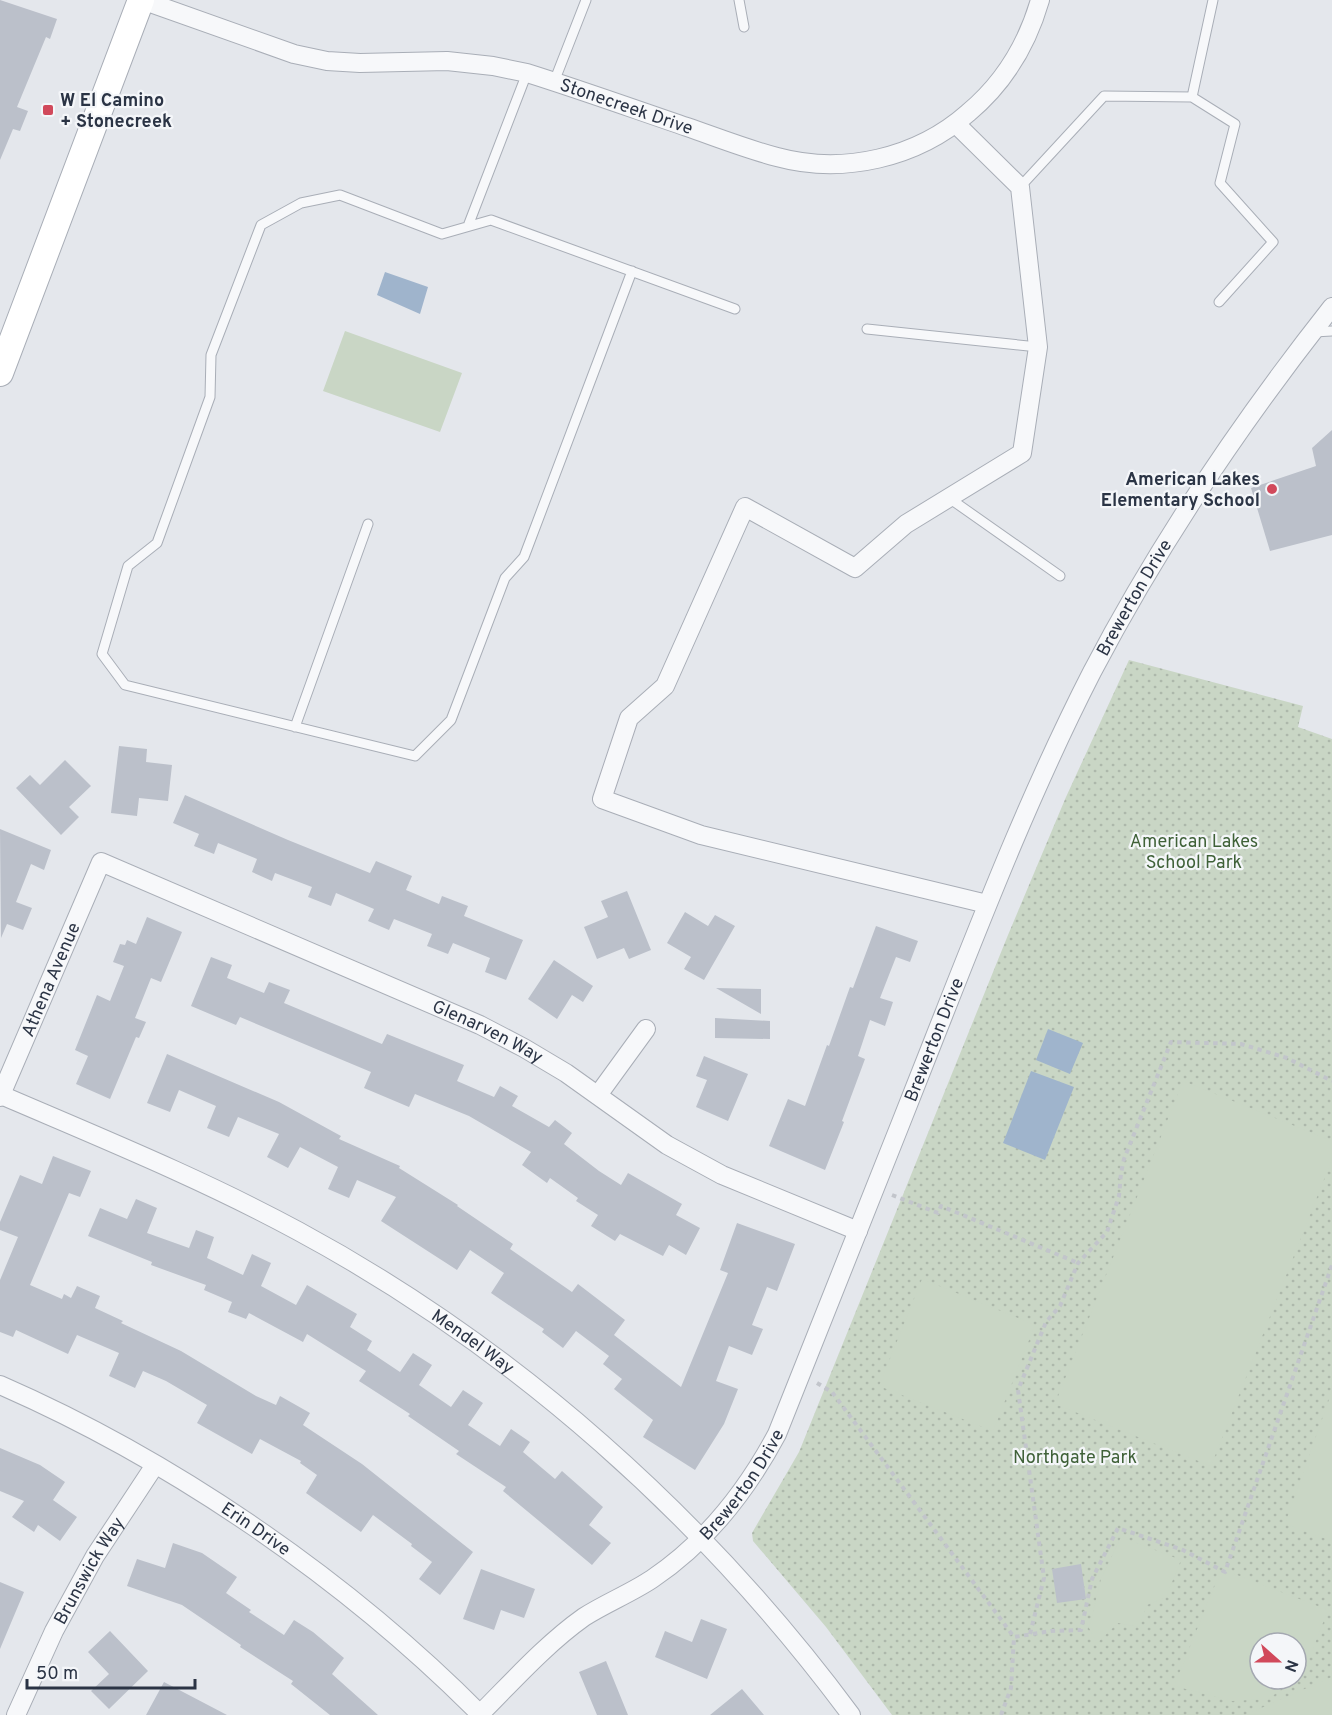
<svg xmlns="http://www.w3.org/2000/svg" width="1332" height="1715" viewBox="0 0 1332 1715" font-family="Overpass,sans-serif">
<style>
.grass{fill:url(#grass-dots);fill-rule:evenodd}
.garden{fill:#c9d6c5}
.water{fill:#9fb4cc}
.building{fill:#bbc0ca}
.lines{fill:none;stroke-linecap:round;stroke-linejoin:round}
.service-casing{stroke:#a9aeb7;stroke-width:11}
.minor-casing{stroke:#a9aeb7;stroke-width:20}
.secondary-casing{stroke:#a9aeb7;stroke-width:28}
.path{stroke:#c2c5cb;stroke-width:4;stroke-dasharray:4.5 4.5;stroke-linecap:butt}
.service{stroke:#f7f8fa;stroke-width:9}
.minor{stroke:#f7f8fa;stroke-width:18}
.secondary{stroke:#fff;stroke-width:26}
.poi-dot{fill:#d1495b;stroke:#f4f6f9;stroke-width:2}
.labels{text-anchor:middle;stroke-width:4.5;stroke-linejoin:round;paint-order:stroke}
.poi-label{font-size:18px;font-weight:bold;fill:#2b3445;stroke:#f4f6f9;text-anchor:start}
.street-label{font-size:18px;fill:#2b3445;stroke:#f4f6f9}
.park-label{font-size:18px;fill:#3f6138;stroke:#f4f6f9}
</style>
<defs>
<pattern id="grass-dots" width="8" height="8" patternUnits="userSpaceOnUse" patternTransform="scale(1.5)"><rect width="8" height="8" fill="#c9d6c5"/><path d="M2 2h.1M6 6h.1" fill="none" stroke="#adb8ab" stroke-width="1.8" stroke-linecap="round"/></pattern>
</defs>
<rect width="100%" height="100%" fill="#e4e7ec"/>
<!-- grass -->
<path class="grass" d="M1129,660l174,46 -5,21 34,12v976h-440l-66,-88 -73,-86 -1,-8 47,-81 209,-517 58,-138zM1260,1643h36v36h-36z"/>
<!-- garden -->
<path class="garden" d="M345,331l117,42 -22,59 -117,-41z
M1183,1081l149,60v18l-121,307 -156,-62z
M922,1279l113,46 -42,106 -114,-45z
M1332,1391v150l-47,-17z
M1121,1537l60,23 -15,37 -19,8 -8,22 -21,-4 -21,20 -8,-15 12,-49z
M1229,1572l99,38 -23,59 -9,7v-33h-36v36h33l-24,20 -37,2 -58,-15 43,-106z
M1332,1677v38h-87z"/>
<!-- water -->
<path class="water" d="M385,272l43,15 -8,27 -43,-19z
M1048,1029l35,14 -13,31 -34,-14z
M1031,1071l43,16 -29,73 -42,-17z"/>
<!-- building -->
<path class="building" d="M0,0l57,19 -7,20 -4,-2 -29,70 11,4 -8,20 -7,-2 -13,31z
M1332,430v105l-62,16 -19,-63 65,-22 -4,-18z
M119,746l28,3 -1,13 26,3 -4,36 -29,-3 -2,18 -26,-3z
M65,760l26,26 -22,21 10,10 -18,18 -45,-47 14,-13 10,10z
M185,795l103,45 82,33 6,-12 36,15 -6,14 33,14 3,-8 26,10 -4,10 59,24 -17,40 -21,-8 5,-14 -37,-15 -5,11 -21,-8 5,-12 -38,-15 -5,11 -21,-9 6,-12 -38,-16 -5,13 -23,-9 4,-10 -37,-14 -3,8 -20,-9 5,-13 -39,-16 -4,11 -20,-8 5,-12 -26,-11z
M0,829l51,21 -7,20 -13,-6 -15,38 16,6 -9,22 -16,-6 -6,14z
M627,891l24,59 -22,9 -5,-11 -27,11 -13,-32 24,-10 -7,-16z
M685,912l23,14 7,-11 20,11 -31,54 -20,-11 7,-12 -24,-14z
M147,917l35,15 -21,50 -10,-4 -16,40 11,4 -7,16 -3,-1 -26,62 -34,-15 12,-28 -13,-6 22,-55 13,6 14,-35 -11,-4 7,-18 5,1 2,-5 9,4z
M876,926l42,15 -8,21 -14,-5 -16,41 13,4 -8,24 -15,-6 -12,36 7,3 -23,62 2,1 -19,48 -56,-24 19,-47 17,7 22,-61 2,1 21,-59 3,1z
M211,957l21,8 -5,13 37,15 5,-11 21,8 -6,13 98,41 5,-10 77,31 -7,16 37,16 6,-11 18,10 -6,10 37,21 6,-7 17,13 -8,11 35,27 22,14 7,-12 54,31 -6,11 24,13 -14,27 -17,-10 -6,11 -43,-22 -5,7 -24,-15 7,-11 -22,-14 2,-3 -28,-20 -3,5 -25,-18 9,-13 -62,-36 -54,-22 -6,13 -45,-19 7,-16 -131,-55 -4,8 -45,-19z
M554,960l39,26 -10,16 -11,-7 -15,24 -29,-20z
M716,988l45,1v25z
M715,1018l55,3v18l-55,-1z
M167,1054l112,48 62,34 -2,3 61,27 -1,2 59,37 -1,1 56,38 -3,5 62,43 6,-8 47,36 -11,15 67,52 47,-114 -8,-3 17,-47 58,21 -18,47 -10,-4 -15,38 11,4 -11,26 -23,-9 -13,35 22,8 -14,35 -29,46 -52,-33 10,-17 -39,-31 8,-10 -19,-15 6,-8 -33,-25 -13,17 -21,-16 2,-3 -53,-36 13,-20 -34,-23 -13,20 -76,-49 15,-24 -39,-17 -8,18 -21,-9 10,-22 -38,-20 -12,21 -21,-11 12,-23 -41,-17 -9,20 -22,-9 9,-22 -37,-16 -9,22 -23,-9z
M704,1056l44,18 -20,47 -32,-14 11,-27 -11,-4z
M53,1156l38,15 -11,26 -11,-4 -39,92 32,14 2,-5 7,4 6,-12 23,10 -5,12 28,13 -2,2 60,28 75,45 20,9 4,-9 30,17 -7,12 59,39 111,88 -33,43 -21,-16 13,-17 -21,-16 1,-2 -39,-29 -12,17 -55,-39 11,-18 -17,-12 1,-2 -41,-22 -8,15 -55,-31 10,-18 -41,-24 -23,-10 -8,17 -26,-12 10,-23 -42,-18 -9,19 -52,-24 -3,7 -13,-5v-52l18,-43 -18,-7v-8l20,-47 22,9z
M136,1199l21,9 -10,25 42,15 7,-18 18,7 -7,21 36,17 9,-21 19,9 -10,23 35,19 11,-20 50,29 -7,13 22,14 -5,9 33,22 13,-19 19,12 -13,20 32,22 12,-17 20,13 -15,22 32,21 11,-17 19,13 -7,10 32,27 7,-8 41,36 -14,18 22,18 -19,22 -89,-74 3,-4 -50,-33 3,-3 -51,-35 2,-2 -51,-33 7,-10 -59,-37 -4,8 -54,-29 -3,6 -18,-7 4,-10 -28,-12 2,-5 -55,-20 1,-3 -64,-26 12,-28 27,11z
M0,1448l40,17 25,17 -12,18 24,17 -17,24 -22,-16 -4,7 -22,-15 12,-16 -24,-10z
M173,1543l29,10 35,24 -11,16 25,17 -2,2 35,23 10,-15 19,12 31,26 -12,16 46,41h-48l-39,-31 2,-3 -53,-34 1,-2 -59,-40 -55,-19 10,-27 28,9z
M1081,1564l5,35 -29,4 -5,-34z
M481,1569l54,20 -11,29 -23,-8 -7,20 -31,-11z
M0,1582l24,10 -24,57z
M701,1619l26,10 -20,50 -52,-22 10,-26 27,11z
M110,1631l38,40 -39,38 -18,-18 18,-17 -21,-22z
M606,1661l22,54h-31l-18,-43z
M164,1682l63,33h-81z
M742,1689l22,26h-54z"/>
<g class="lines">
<defs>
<path id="service" d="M739,0l5,27
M1213,0l-21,97 43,27 -15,59 53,59 -54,60
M554,82l32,-82
M1020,187l84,-91 88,1
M468,226l59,-153
M632,271l-108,286 -19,21 -54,142 -36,36 -290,-71 -23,-31 26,-88 29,-23 53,-146 1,-42 50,-130 40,-22 39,-8 102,39 49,-14 244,89
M867,329l171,18
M1314,332l18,-1
M949,498l111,78
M295,727l73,-203"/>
<g id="minor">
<path id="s1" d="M142,0l152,54 33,7 33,2 87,-2 46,5 34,7c54,17 107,36 160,54 29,10 59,22 90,30 66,18 140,1 191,-44 36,-30 59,-68 72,-113"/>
<path d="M956,124l64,63 18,160 -16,106 -116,71 -51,44 -110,-61 -80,179 -36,32 -27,81 99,36 286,69"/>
<path id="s2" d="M1,1095c100,43 201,84 297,136 217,117 407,287 553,484"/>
<path d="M598,1095l48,-66"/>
<path id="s3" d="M0,1097l101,-235 379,163 44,23 42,25 101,72 55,30 136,56"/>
<path id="s4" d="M0,1385c174,76 347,195 481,330"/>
<path id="s5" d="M480,1714c33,-33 66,-70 104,-97 22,-14 47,-24 68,-38 55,-37 94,-87 125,-145 52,-131 105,-263 157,-395 49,-124 97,-248 158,-367 68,-130 150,-251 240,-365"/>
<path id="s6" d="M16,1715l38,-84 41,-75 60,-91"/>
</g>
<path id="secondary" d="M0,373l141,-373"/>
</defs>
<!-- service casing -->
<use href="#service" class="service-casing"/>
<!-- minor casing -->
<use href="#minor" class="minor-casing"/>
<!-- secondary casing -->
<use href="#secondary" class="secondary-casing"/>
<!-- path -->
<path class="path" d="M892,1195l46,18 3,-7 137,57
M817,1383l15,9 182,245
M1030,1634l14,-56 -26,-188 28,-68 14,-16 18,-43 29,-31 12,-36 2,-23 3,-14 47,-117 70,2 46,14 45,23
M1001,1715l10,-27 3,-51 37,-6 30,-1 11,-51 26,-51 65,22 42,22 107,-307"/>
<!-- service -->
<use href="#service" class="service"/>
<!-- minor -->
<use href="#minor" class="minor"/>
<!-- secondary -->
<use href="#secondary" class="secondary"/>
</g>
<!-- markers -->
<g class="poi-dot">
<rect x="42" y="104" width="12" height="12" rx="3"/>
<circle cx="1272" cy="489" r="6"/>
</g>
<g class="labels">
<!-- poi labels -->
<g class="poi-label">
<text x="60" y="106">W El Camino<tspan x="60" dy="21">+ Stonecreek</tspan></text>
<text x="1260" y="485" text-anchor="end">American Lakes<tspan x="1260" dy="21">Elementary School</tspan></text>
</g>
<!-- street labels -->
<g class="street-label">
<text dy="6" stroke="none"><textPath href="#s1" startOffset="501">Stonecreek Drive</textPath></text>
<text dy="6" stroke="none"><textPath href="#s5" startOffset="1324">Brewerton Drive</textPath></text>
<text dy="6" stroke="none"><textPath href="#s3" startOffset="128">Athena Avenue</textPath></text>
<text dy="6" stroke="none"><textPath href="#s3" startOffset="678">Glenarven Way</textPath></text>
<text dy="6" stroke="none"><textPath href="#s5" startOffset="838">Brewerton Drive</textPath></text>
<text dy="6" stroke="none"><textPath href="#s2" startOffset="534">Mendel Way</textPath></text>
<text dy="6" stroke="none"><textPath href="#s5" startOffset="352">Brewerton Drive</textPath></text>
<text dy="6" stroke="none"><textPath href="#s4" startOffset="294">Erin Drive</textPath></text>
<text dy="6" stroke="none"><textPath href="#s6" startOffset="162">Brunswick Way</textPath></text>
</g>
<!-- park labels -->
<g class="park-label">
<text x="1194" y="847">American Lakes<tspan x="1194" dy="21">School Park</tspan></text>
<text x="1075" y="1463">Northgate Park</text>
</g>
</g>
<!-- north arrow -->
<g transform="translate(1278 1661) rotate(111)"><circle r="28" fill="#f4f6f9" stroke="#a4a8b1" stroke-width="1.5"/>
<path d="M0-4.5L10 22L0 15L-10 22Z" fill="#d1495b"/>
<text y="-9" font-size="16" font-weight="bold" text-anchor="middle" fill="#2b3445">N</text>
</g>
<!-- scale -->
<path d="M27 1679v9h168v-9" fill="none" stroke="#2b3445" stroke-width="3"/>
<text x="36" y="1679" font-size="18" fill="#2b3445" stroke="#f4f6f9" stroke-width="4.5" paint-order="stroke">50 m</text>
</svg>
